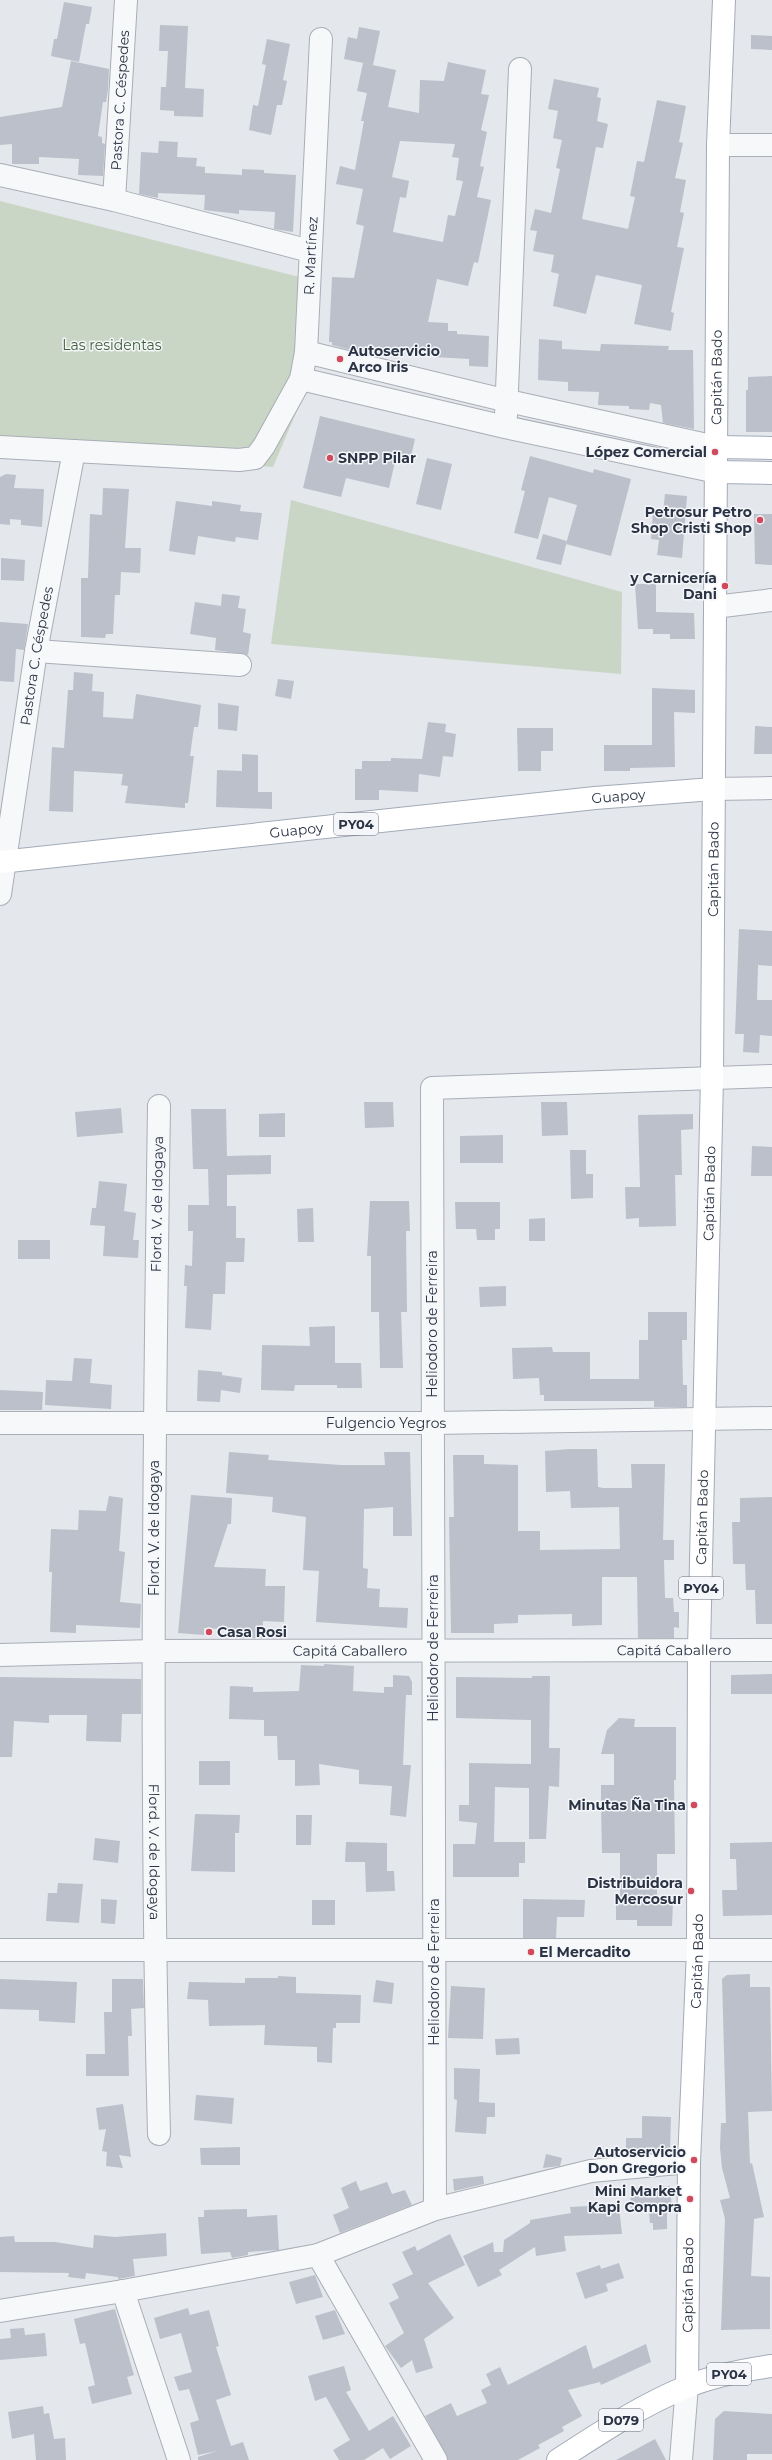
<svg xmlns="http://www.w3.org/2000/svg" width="772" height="2460" viewBox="0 0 772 2460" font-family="Montserrat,sans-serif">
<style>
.green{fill:#c9d6c5}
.building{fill:#bbc0ca;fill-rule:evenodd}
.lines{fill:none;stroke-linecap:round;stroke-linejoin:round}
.minor-casing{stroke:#a9aeb7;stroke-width:24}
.major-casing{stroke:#a3abb8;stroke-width:24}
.minor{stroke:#f7f8fa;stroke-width:22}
.major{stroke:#fff;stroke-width:22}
.poi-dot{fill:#d1495b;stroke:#f4f6f9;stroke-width:1.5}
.labels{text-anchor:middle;stroke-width:3;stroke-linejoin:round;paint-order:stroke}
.shield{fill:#f4f6f9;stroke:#676e7b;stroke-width:1}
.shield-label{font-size:13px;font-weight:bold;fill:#2b3445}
.street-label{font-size:14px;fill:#2b3445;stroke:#f4f6f9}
.park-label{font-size:14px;fill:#3f6138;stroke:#f4f6f9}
.poi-label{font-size:14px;font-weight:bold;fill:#2b3445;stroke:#f4f6f9;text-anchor:end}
</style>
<rect width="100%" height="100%" fill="#e4e7ec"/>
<!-- green -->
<path class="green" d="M0,201l315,80 -8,106 -34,80 -273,-17z
M291,500l331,92 -1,82 -350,-30z"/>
<!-- building -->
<path class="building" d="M64,2l28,5 -3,17h-3l-7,38 -28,-6 3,-17h3z
M160,25l28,1 -3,62 19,1 -1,28 -29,-1v-5l-14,-1 1,-23h5l2,-36h-9z
M359,27l21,4 -7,34 -29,-6 4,-22 9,2z
M751,35l21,1v14l-21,-1z
M267,39l23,5 -7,36 4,1 -5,24h-5l-6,30 -22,-5 4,-25 5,1 8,-41 -4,-1z
M71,61l38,8 -1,20 -2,13h-3l-5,34 4,1v6l3,1 -2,32 -25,-1 1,-16 -40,-2v7h-27v-20l-12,1v-28l62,-10z
M448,62l38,8 -5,24 8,1 -8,35 6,2 -7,34 4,1 -7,30 14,3 -13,63 -4,-1 -6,24 -31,-7 -9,43 20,1v8h9v3l32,2 -1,31 -19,-1v-7l-35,-2v-6l-68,-4 -1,7 -33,-9v-3h-3l3,-65 22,1 10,-52 -8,-2 7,-35 -27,-5 4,-18 15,4 9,-49h-3l6,-28 -10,-2 6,-28 33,7 -8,37 31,6 1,-33 24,1zM400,141l55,3 -3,13 7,1 -3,22 7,1 -8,35 -7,-1 -5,27 -50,-10 7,-35 6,1 3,-17 -17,-4z
M554,79l45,9 -2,9 4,1 -4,23 11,3 -5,24 -7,-1 -14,72 46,10 7,-32 -5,-1 7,-35 7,1 13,-62 29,6 -7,36 4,1 -8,35 11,2 -6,32 4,1 -7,34 7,1 -13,64 3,1 -3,18 -37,-7 8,-39 -46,-10 -10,39 -33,-8 6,-32 -8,-2 3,-17 -21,-4 4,-20 -7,-1 5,-21 16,4 9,-44 -4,-1 6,-28 -9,-2 5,-27 -10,-2z
M159,141l19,1 -1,15 20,1 -1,8 9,1v6l37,2v-6l22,1v3l32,2 -3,57 -19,-3 1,-17 -36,-2v4l-35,-4 1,-15 -47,-2v5l-19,-4 2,-42 17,1z
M539,339l23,2v8l38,2 1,-7 68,2 -1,4h25l1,79 -31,-6 -2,-18 -11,-2 -1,7 -20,-1v-3l-31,-1 1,-13 -31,-1v-9l-30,-2z
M772,376v56h-26v-42h2v-13z
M320,416l95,23 -6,26 -14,-3 -6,26 -43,-10 -5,19 -38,-9z
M530,456l63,17 1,-4 37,10 -20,77 -45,-12 11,-39 -28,-8 -11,42 -24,-6 11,-42 -4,-1z
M427,458l25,6 -11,46 -25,-6z
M6,474l10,1 -2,13 30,1 -2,38 -21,-2v-5l-11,-1v6l-10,-1v-47z
M103,488l26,1 -4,59h16l-1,25 -19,-1 -1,23h-5l-2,39h-7l-1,4 -24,-1v-59h7l2,-64 12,1z
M665,494l22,2 -5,62 -25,-3 2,-15 -8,-1 2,-27 10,1z
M176,501l36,5v-5l29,4 -1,6 22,2 -4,27 -22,-3 -1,5 -37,-6 -3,19 -26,-4z
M754,514h18v51l-17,-1z
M543,534l24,7 -6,24 -25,-6z
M1,558l24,2 -1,21 -23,-1z
M635,584h21v28l38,1 1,26h-25v-5h-17v-5h-15z
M222,594l18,2 -2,12 8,1 -3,23 8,2 -3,21 -33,-5 1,-12 -26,-4 5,-32 26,4z
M0,622l28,2 -4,26 -8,-1 -2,33 -14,-1z
M74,672l19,2 -1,17 12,1 -1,25 30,2 3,-25 65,11 -3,22h-4l-4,29h4l-6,47h-3v5l-60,-5 3,-17 -7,-1 2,-11 -49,-3 -1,41 -24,-1 3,-64 12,1 4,-58h5z
M278,679l16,2 -3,18 -16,-3z
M652,688l43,2v23l-21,-1 1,55 -45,1v3h-26v-26h48z
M218,703l21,3 -2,25 -19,-2z
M428,722l18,2 -1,8 11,2 -3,23 -10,-1 -3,21 -21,-3 -1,18 -39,-2v10h-24v-31h7v-8h29v-3l31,1z
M755,726l17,1v27h-18z
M517,728h36v23h-12v20h-23z
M242,754l16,1v37h14v17l-56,-2 1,-37 25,1z
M739,929l33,2v35l-14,-1 -1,35h15v36l-12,-1 -1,18 -16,-1 1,-18h-9z
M364,1102h29l1,25 -29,1z
M541,1102h26l1,33 -26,1z
M121,1108l2,25 -46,4 -2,-25z
M191,1109h35l1,47 44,-1v19l-44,1v31h9v32h9l-1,24h-18l-1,32h-12l-2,36 -26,-2 2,-42h-3l1,-21 7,1 1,-35h-5v-26h21l-1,-36h-15z
M285,1113v24h-26v-23z
M693,1114v15l-12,1 1,45h-7l1,51 -37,1v-9l-13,1 -1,-32h15l-2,-72z
M503,1135v28h-43v-27z
M752,1146l20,1v29h-21z
M570,1150h16v24h7v24l-22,1z
M99,1181l28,3 -3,27 12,2 -3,27h6l-1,18 -35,-2 2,-30 -15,-1 2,-17h4z
M370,1201h39l1,30h-4l1,81h-6l2,56h-23l-1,-56h-8v-56h-4z
M455,1202h45v27h-5v11h-18l-1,-11h-20z
M313,1208l1,34h-16l-1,-33z
M545,1218v23h-16v-22z
M18,1240h32v19h-32z
M506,1286v20l-26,1 -1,-20z
M648,1312h39v28h-5l1,45h4v22h-33v-6h-110v-6h-4l-1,-17 -26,1 -1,-31 40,-1 1,5h37v27h49v-39h9z
M335,1326v37h26l1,25h-25v-3h-42l-1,6 -33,-1 1,-45 48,1 -1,-19z
M74,1358l18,1 -2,24 22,2 -1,24 -66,-4 1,-25 26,1z
M198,1370l24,2v3l20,3 -2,15 -19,-3 -1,12 -23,-1z
M0,1390l43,2 -1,18h-42z
M570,1449h27l1,38 5,1h29l-1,-24h34l-2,76h11v20h-10l1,38h8l1,14h5v16l-5,-1v11h-36l-1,-61h-35v48l-30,1v-12l-54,1v8l-24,1v9h-43l-2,-116h5l-1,-62h31v9l34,1v66h22v19l80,-1 -1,-42 -48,1 -1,-17 -24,1 -1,-41z
M229,1452l40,3 -1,5 73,5h44l-1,-13h26l2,84h-19v-29l-29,2 -1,59 5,1 -1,19 13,1 -1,18 29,1 -1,20 -91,-6 3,-51 -16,-1 3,-53 -34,-5 1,-15 -47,-4z
M191,1495l41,3 -1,26h-3l-14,43 52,2 -1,17h20l-1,36 -21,-1 -1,17h-26l1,-8 -33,-2v7l-26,-2z
M109,1496l14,2 -4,53 6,1 -5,50 21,2 -1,24 -64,-3v8l-26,-1 2,-60h-3l2,-43 27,1 1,-20 27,1z
M772,1497v127h-16l-1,-34h-9l-1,-26h-12l-1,-42h8v-24z
M324,1664l30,2 -1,25 31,2v-6h9v-12l16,1 3,6v13h-6l-3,70h8l-5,52 -16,-2 2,-29 -33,-2v-14l-40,-6 1,21 -25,1v-26h-17l-1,-24h-13v-16l-35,-1 1,-33 23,1v5l46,-1 2,-26 23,1z
M772,1674v20h-41v-19z
M532,1676h18l-1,72h11l-1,39 -10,-1 -3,53h-17v-51l-34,-1 -1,55h31v21h-6v14h-66v-33h22l2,-21 -18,-2v-16h10v-42l62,1v-44l-75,-2v-41l76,1z
M0,1677l141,2v35h-19l-1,28 -35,-1 1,-26h-38v8l-35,-2 -2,36h-12z
M619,1718l16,1 -1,8h42v53h-2l1,74h-18v48h16l-1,24h-35v-6h-21v-18h4v-49h-18l-1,-48v-20h13v-31h-13l6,-24z
M199,1761h31v24h-31z
M195,1814l45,1 -1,18h-4v39l-44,-1z
M296,1815h16l-1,30h-15z
M95,1838l25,3 -2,22 -25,-3z
M346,1842l41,1v28h7l1,20 -29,1 -1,-30h-20z
M772,1842v73l-49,1 -1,-26h15l-1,-31h-6v-16z
M58,1883l25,1 -4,39 -33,-2 2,-28h9z
M101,1899l16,1 -2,24 -14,-1z
M523,1899l62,1 -1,17h-27l-1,21h-33z
M312,1900h23v25h-23z
M750,1974v13h20l2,124 -24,1 2,52 2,-1 12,54 -10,2 -3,57 19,1v52l-49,1 4,-111 -5,-19 10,-2 -8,-30 -2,-20 1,-25h5l-4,-144 5,-4z
M278,1976l18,1v16l65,2 -1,28h-24v5h-3l-1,35 -15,-1v-15l-53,-2 1,-20 -56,1 -1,-26 -21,-1 2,-17 56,1v-5h33z
M0,1979l77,3 -2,41 -36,-2v-11l-39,-1z
M112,1979h31l1,29 -13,1 1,27h-4l1,40h-43v-22h19l-1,-42h8z
M376,1980l18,3 -2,21 -19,-2z
M451,1986l34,2 -2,51 -35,-1z
M519,2038l1,16 -24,1 -1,-16z
M454,2068l26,1 -1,33 16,1v14h-8l-1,17 -31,-2 2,-32 -3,-1z
M196,2095l38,3 -2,26 -38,-4z
M123,2104l8,53 -12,-2 4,13 -17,-2 1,-14 -5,-1 4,-22 -7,1 -3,-22z
M642,2116l29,1 -1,34 -44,4v-17h16z
M240,2147v18h-39l-1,-17z
M546,2154l16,4 -2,8 -17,2z
M483,2176l1,8 -30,7 -1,-12z
M356,2181l4,10 27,-9 5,12 13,-4 7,15 -72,28 -7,-18 16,-7 -8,-20z
M670,2186l2,23 -5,1v19l-14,1v-7h-3l-1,-12 -18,1 -1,-24z
M590,2206v4l29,-3 3,27 -58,2 2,15 -30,5 -1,-9 -36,23 3,5 -24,12 -15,-31 30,-14 1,10h9l1,-12 26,-17v-3l41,-7 -1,-6z
M247,2209v8l30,-2 2,35 -31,2v3l-16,3 -2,-6 -29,2 -3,-37h6v-7z
M166,2233l1,23 -34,3 2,17 -17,3v-2l-32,-4 -1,6 -17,-2 1,-4 -69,-1v-35l14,-1 1,6h40l38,6 1,-13 21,2z
M450,2234l15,31 -37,18 26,35 -30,21 9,29 -17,5 -4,-13 -11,8 -16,-22 19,-13 -15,-30 10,-5 -7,-14 21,-10 -11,-22 13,-6 2,5z
M619,2263l5,15 -18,6 2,7 -23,8 -9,-26 24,-8 1,4z
M315,2275l8,22 -27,7 -7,-22z
M188,2308l2,7 19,-5 10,36 -3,1 15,48 -15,5 15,46 12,-4 6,18h-51v-3l19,-6 -19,4 -8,-32 9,-3 -10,-31 -10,2 -5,-14 18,-5 -11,-39 -21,6 -6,-21z
M115,2309l19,66 -7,2 5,17 -40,10 -4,-17 7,-2 -10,-42 -5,1 -6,-25z
M335,2310l10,24 -22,6 -8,-24z
M24,2328l1,7 20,-2 2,23 -47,4v-21l11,-1 -1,-9z
M646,2344l5,18 -50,23 -1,-3 -32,8 14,26 -20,11 2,4 -26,14 2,3 -22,12h-70l-23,-44 26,-13 6,13 30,-13 -6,-13 10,-5 -5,-11 14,-7 8,18 78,-40 7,24z
M344,2366l7,24 -5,2 23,39 24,-15 18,30 -21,13 -7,-11 -19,12h-25l-6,-10 17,-10 -24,-43 -11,4 -7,-25z
M43,2406l1,8 5,-1 5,26 11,-1 1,22h-30l-2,-26 -22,5 -4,-27z
M724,2411l48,3v40h-25v6h-34l2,-41z
M655,2439l11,21h-50z"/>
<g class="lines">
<defs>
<g id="minor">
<path d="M718,145h54"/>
<path d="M0,175l114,25 196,51"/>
<path id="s1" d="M114,200l12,-200"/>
<path d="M306,352l202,49 208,46"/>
<path d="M301,379l204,48 212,45"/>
<path d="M506,415l14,-346"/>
<path id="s2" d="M0,447l239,13 16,-2 9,-12 37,-67 5,-27 15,-313"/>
<path d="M715,607l57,-7"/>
<path d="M36,651l204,14"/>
<path d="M713,789l59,-1"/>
<path id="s3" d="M0,894l36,-243 38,-200"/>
<path id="s4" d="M159,1106c-5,343 -9,686 0,1028"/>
<path id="s5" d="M0,1423h433l339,-5"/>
<path id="s6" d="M0,1655l154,-4 618,-1"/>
<path d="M0,1950h772"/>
<path d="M435,2209l-3,-1121 340,-12"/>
<path d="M318,2255l118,205"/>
<path d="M123,2291l56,169"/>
<path d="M0,2311l123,-20 195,-36 117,-46 156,-38 98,-9"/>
<path d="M681,2460l6,-74"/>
</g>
<g id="major">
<path d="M716,447l56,1"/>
<path d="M717,472l55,1"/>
<path id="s7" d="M0,862l595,-64 118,-9"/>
<path id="s8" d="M687,2386l2,-224 9,-212 1,-301 13,-571 6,-933 6,-145"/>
<path d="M558,2460c42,-27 82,-54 128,-73 27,-11 58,-17 86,-21"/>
</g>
</defs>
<!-- minor casing -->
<use href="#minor" class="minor-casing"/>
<!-- major casing -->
<use href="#major" class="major-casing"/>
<!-- minor -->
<use href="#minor" class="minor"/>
<!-- major -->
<use href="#major" class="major"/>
</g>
<!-- markers -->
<g class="poi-dot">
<circle cx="340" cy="359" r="4"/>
<circle cx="715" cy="452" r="4"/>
<circle cx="330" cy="458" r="4"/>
<circle cx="760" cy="520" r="4"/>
<circle cx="725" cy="586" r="4"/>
<circle cx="209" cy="1632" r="4"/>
<circle cx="694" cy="1805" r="4"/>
<circle cx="691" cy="1891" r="4"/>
<circle cx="531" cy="1952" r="4"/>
<circle cx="694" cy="2160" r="4"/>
<circle cx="690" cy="2199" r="4"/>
</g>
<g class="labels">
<!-- shield labels -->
<g class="shield">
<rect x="334" y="813" width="44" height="22" rx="3"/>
<rect x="679" y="1577" width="44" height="22" rx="3"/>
<rect x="707" y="2363" width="44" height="22" rx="3"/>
<rect x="599" y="2409" width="44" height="22" rx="3"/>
</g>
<g class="shield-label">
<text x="356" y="829">PY04</text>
<text x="701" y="1593">PY04</text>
<text x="729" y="2379">PY04</text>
<text x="621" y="2425">D079</text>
</g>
<!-- street labels -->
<g class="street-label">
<text dy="5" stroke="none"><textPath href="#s1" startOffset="100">Pastora C. Céspedes</textPath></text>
<text dy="5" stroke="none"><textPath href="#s2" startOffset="471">R. Martínez</textPath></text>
<text dy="5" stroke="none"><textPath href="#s8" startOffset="2009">Capitán Bado</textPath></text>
<text dy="5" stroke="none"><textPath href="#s3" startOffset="241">Pastora C. Céspedes</textPath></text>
<text dy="5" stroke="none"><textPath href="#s7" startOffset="622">Guapoy</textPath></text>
<text dy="5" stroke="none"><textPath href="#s7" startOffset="298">Guapoy</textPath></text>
<text dy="5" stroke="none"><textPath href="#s8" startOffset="1517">Capitán Bado</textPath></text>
<text dy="5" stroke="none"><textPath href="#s8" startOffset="1193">Capitán Bado</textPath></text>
<text transform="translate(157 1204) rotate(-89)" y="5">Flord. V. de Idogaya</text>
<text transform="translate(432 1324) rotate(-90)" y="5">Heliodoro de Ferreira</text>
<text dy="5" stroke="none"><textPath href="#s5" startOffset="386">Fulgencio Yegros</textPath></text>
<text dy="5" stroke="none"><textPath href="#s8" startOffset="869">Capitán Bado</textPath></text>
<text transform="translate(154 1528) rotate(-90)" y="5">Flord. V. de Idogaya</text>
<text transform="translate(433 1648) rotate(-90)" y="5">Heliodoro de Ferreira</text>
<text dy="5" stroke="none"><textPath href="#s6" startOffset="674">Capitá Caballero</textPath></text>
<text dy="5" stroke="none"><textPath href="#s6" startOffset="350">Capitá Caballero</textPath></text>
<text dy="5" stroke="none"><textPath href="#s4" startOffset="746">Flord. V. de Idogaya</textPath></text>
<text dy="5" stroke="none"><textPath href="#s8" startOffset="425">Capitán Bado</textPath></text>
<text transform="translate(434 1972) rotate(-90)" y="5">Heliodoro de Ferreira</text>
<text dy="5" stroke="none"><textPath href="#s8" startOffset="101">Capitán Bado</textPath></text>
</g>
<!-- park labels -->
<g class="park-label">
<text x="112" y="350">Las residentas</text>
</g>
<!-- poi labels -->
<g class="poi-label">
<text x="348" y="356" text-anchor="start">Autoservicio<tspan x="348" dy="16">Arco Iris</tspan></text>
<text x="707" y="457">López Comercial</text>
<text x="338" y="463" text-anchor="start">SNPP Pilar</text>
<text x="752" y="517">Petrosur Petro<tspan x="752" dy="16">Shop Cristi Shop</tspan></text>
<text x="717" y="583">y Carnicería<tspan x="717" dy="16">Dani</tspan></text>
<text x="217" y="1637" text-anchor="start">Casa Rosi</text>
<text x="686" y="1810">Minutas Ña Tina</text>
<text x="683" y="1888">Distribuidora<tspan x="683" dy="16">Mercosur</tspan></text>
<text x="539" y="1957" text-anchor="start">El Mercadito</text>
<text x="686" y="2157">Autoservicio<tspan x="686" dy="16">Don Gregorio</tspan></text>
<text x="682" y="2196">Mini Market<tspan x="682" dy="16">Kapi Compra</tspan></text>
</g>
</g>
</svg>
